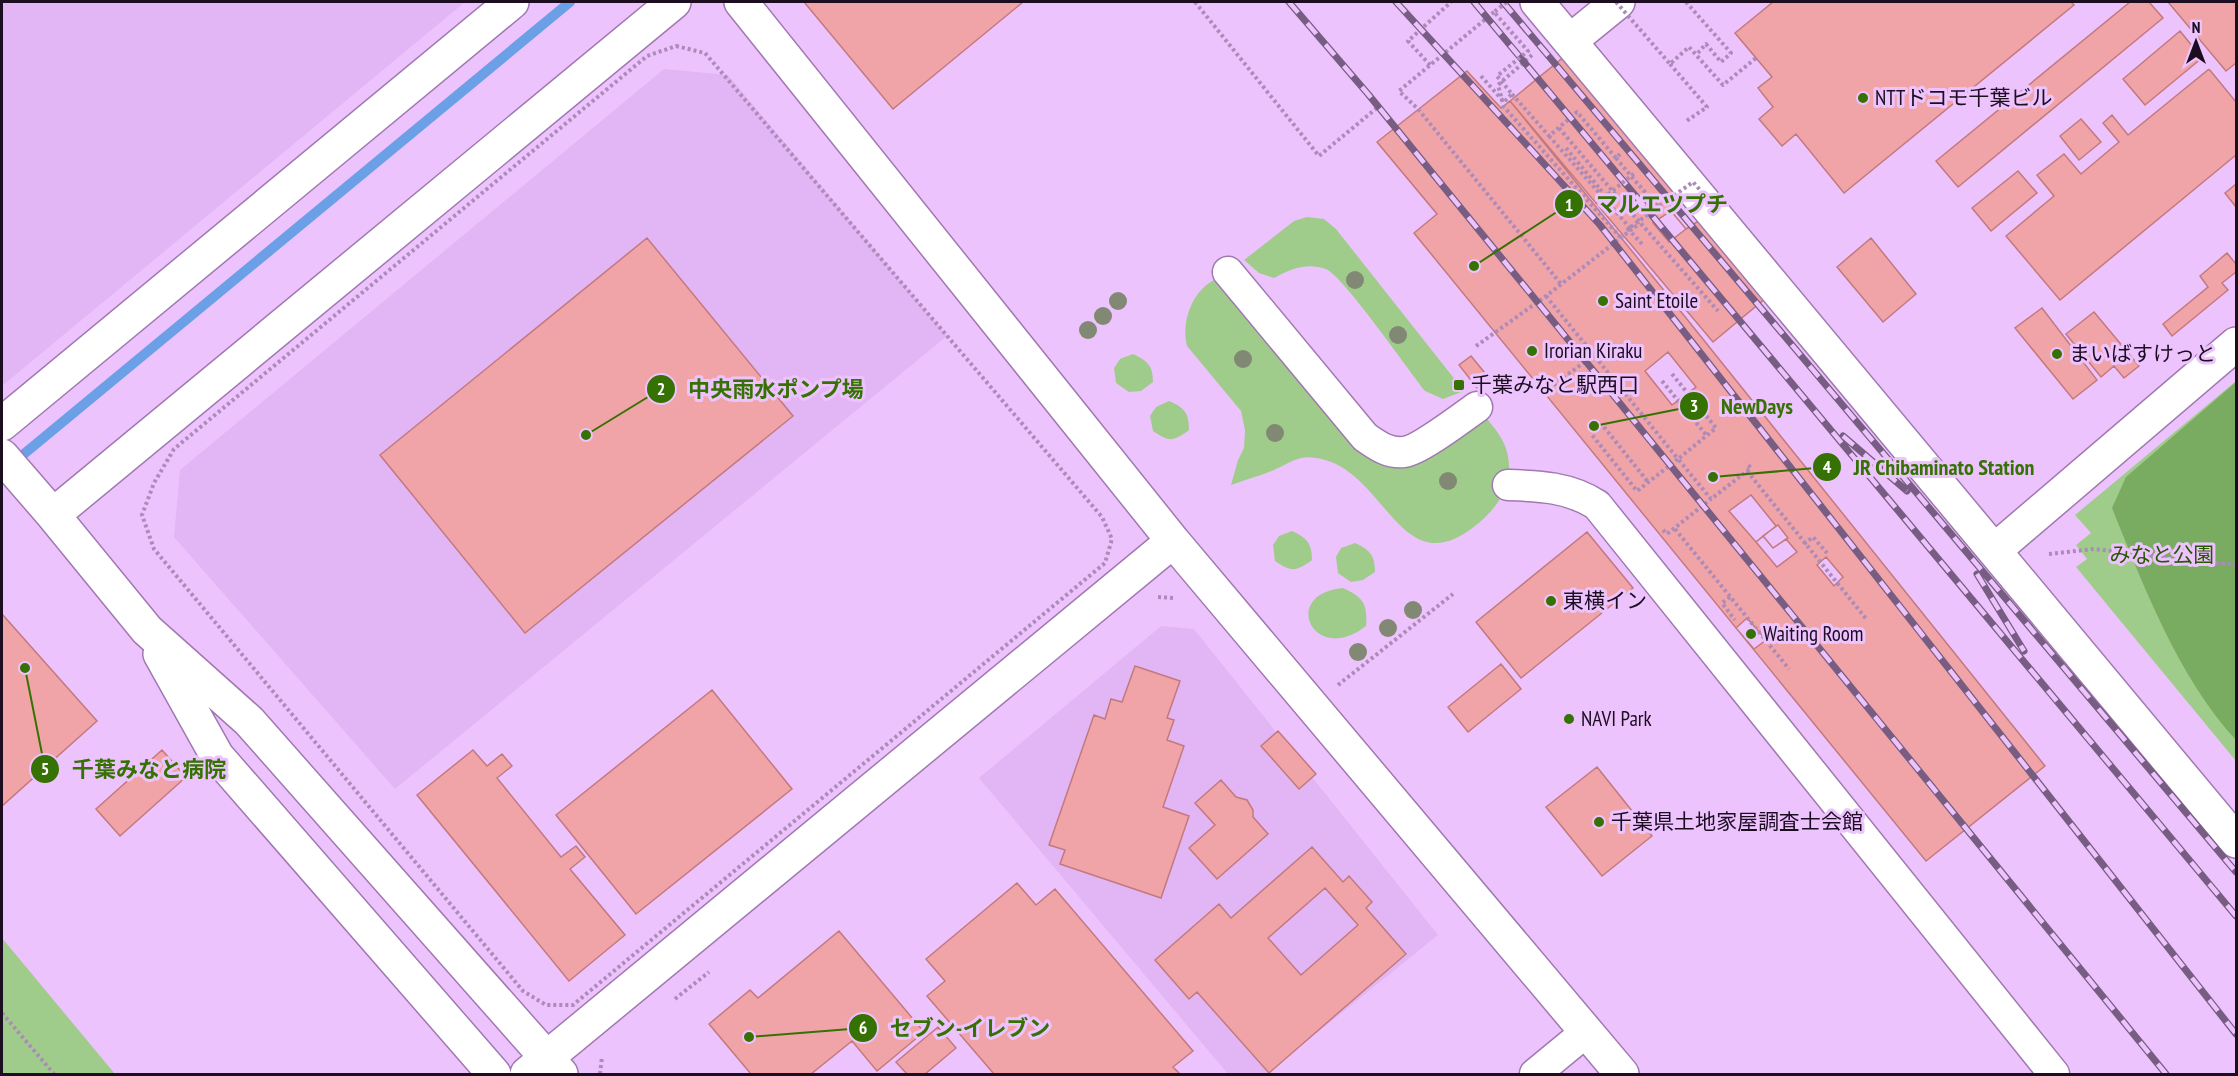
<svg xmlns="http://www.w3.org/2000/svg" width="2238" height="1076" viewBox="0 0 2238 1076" font-family="'PT Sans Narrow','Noto Sans JP',sans-serif">
<style>
.built{fill:#e2b5f5}
.green{fill:#a0cc8b}
.forest{fill:#79ac60}
.lines{fill:none;stroke-linecap:round;stroke-linejoin:round}
.stream{stroke:#6ba0e7;stroke-width:10}
.building{fill:#f1a4a8;stroke:#c2797e;stroke-width:1.5;fill-rule:evenodd}
.street-casing{stroke:#a079b0;stroke-width:33}
.secondary-casing{stroke:#a079b0;stroke-width:36}
.path{stroke:#ac8bb9;stroke-width:4;stroke-dasharray:3 3;stroke-linecap:butt}
.street{stroke:#fff;stroke-width:30}
.secondary{stroke:#fff;stroke-width:33}
.rail-casing{stroke:#775d82;stroke-width:7}
.rail{stroke:#edc3fe;stroke-width:4.5;stroke-dasharray:14;stroke-linecap:butt}
.path-bridge{stroke:#ac8bb9;stroke-width:4;stroke-dasharray:3 3;stroke-linecap:butt}
.tree{fill:#818873}
.poi-dot{fill:#367103;stroke:#edc3fe;stroke-width:2}
.labels{text-anchor:middle;stroke-width:6;stroke-linejoin:round;paint-order:stroke}
.poi-label{font-size:21px;fill:#1c0d21;stroke:#edc3fe;text-anchor:start}
.park-label{font-size:21px;fill:#285702;stroke:#edc3fe}
.leader{fill:none;stroke:#367103;stroke-width:2}
.callout-dot{fill:#367103;stroke:#edc3fe;stroke-width:2}
.mark-label{font-size:18px;text-anchor:middle;font-weight:bold;fill:#fff}
.callout-label{font-size:22px;text-anchor:middle;font-weight:bold;fill:#367103;stroke:#edc3fe;stroke-width:6;stroke-linejoin:round;paint-order:stroke}
</style>
<rect width="100%" height="100%" fill="#edc3fe"/>
<!-- built -->
<path class="built" d="M2,2h463l-463,384z
M664,69l64,6 219,261 -552,453 -221,-252 6,-67z
M1161,626l33,3 244,306 -172,139h-38l-249,-296z"/>
<!-- green -->
<path class="green" d="M1307,217l17,2 12,10 128,162 -21,8 -18,-8c-16,-20 -82,-115 -99,-122 -19,-7 -36,0 -52,9l-15,-5 -15,-13 50,-39z
M1228,272l154,177 95,-42c19,23 34,36 32,67 -2,20 -18,40 -34,52 -73,58 -88,-49 -150,-66 -24,-7 -31,1 -51,10 -14,6 -29,10 -43,15l7,-25 6,-12 1,-18 -4,-19 -54,-65c-5,-19 1,-43 16,-58 7,-7 17,-11 25,-16z
M1133,354c15,7 20,12 20,28l-12,9 -12,1 -13,-9 -2,-15 6,-9z
M2236,381v380l-160,-194 11,-8 -11,-14 15,-12 -16,-18z
M1169,401c16,7 20,12 20,29 -16,12 -20,12 -36,1l-3,-15 6,-9z
M1292,531c15,7 20,12 20,29 -16,12 -21,12 -37,1l-2,-16 6,-9z
M1355,543c15,7 20,12 20,29l-12,8 -12,2 -13,-9 -2,-16 5,-9z
M1343,588c20,9 25,16 23,38 -52,41 -87,-32 -23,-38z
M2,938l113,136h-113z"/>
<!-- forest -->
<path class="forest" d="M2236,382v358c-58,-63 -92,-153 -124,-232l14,-31z"/>
<g class="lines">
<!-- stream -->
<path class="stream" d="M13,463l557,-461"/>
</g>
<!-- building -->
<path class="building" d="M804,2h219l-130,107z
M1773,2h298l3,3 -230,188 -48,-59 -14,12 -23,-27 14,-12 -15,-19 14,-11 -37,-44z
M2130,2h19l14,16 -205,169 -22,-26z
M2168,2h68v61l-10,8z
M2180,31l22,27 -57,47 -22,-26z
M1582,42l203,240 -72,60 -203,-241z
M2209,69l27,33v53l-176,145 -54,-64 48,-40 -17,-21 27,-21 17,20 38,-32 -16,-19 9,-8 16,20z
M1467,71l34,37 9,-7 152,187 383,478 -119,95 -512,-628 23,-19 -60,-72z
M2081,119l20,23 -22,18 -19,-24z
M2018,171l19,22 -46,38 -19,-23z
M2236,184v23l-11,-14z
M1689,198l16,19 -19,12 -15,-18z
M1671,211l15,18 -17,13 -16,-19z
M647,238l146,178 -268,217 -145,-178z
M1871,238l45,56 -33,28 -46,-55z
M2227,253l9,11v8l-14,11 6,7 -56,46 -9,-12 45,-37 -8,-11z
M2042,308l55,72 -24,19 -58,-71z
M2094,312l45,54 -15,12 -10,-12 -13,11 -35,-43z
M1668,352l28,35 -24,18 -27,-34z
M1471,356l18,22 -12,10 -18,-23z
M1751,495l25,31 -20,16 -27,-31z
M1778,525l10,13 -15,10 -10,-12z
M1587,532l46,56 -112,90 -45,-56z
M1763,536l10,12 13,-9 11,13 -20,15 -21,-25z
M1826,557l17,20 -9,9 -17,-21z
M2,614l95,107 -95,85z
M1747,618l19,22 -12,9 -18,-21z
M1501,664l20,25 -53,43 -20,-25z
M1135,666l45,15 -13,37 7,2 -7,20 17,6 -21,61 26,9 -28,82 -101,-34 5,-14 -16,-5 45,-130 11,4 6,-20 11,3z
M712,690l80,99 -156,125 -80,-99z
M1278,731l38,43 -17,15 -38,-43z
M162,750l24,27 -66,59 -24,-27z
M473,750l14,16 15,-12 10,12 -15,12 64,79 15,-11 9,11 -15,12 55,66 -56,46 -152,-186z
M1597,767l55,69 -50,40 -56,-69z
M1221,780l15,17 11,3 6,10v7l15,17 -51,45 -28,-31 26,-23 -20,-22z
M1312,847l31,35 6,-6 23,26 -6,6 40,46 -137,119 -72,-81 -8,7 -34,-39 64,-56 12,14zM1325,888l33,37 -57,50 -33,-37z
M1017,883l19,22 19,-16 138,162 -20,16 7,7h-186l-67,-78 18,-15 -19,-22z
M839,931l85,101 -47,39 -25,-30 -41,33h-60l-42,-50 41,-34 8,8z
M938,1027l18,21 -31,26h-18l-11,-12z"/>
<g class="lines">
<defs>
<path id="street" d="M1228,272l137,165c12,8 23,17 39,15 14,-1 59,-35 73,-45
M1508,485c32,1 61,2 89,20l457,569
M1535,1074l51,-42"/>
<path id="secondary" d="M741,2l432,539 449,533
M1537,2l699,839
M1570,41l48,-39
M2,424l510,-422
M2,456l51,59 94,115 102,91 312,353
M53,515l621,-513
M1995,550l241,-206
M160,654l57,102 277,318
M527,1074l646,-533"/>
</defs>
<!-- street casing -->
<use href="#street" class="street-casing"/>
<!-- secondary casing -->
<use href="#secondary" class="secondary-casing"/>
<!-- path -->
<path class="path" d="M1195,2l124,154 59,-49
M1686,2l45,51 -10,9 -15,-18 -10,11
M1494,12l-95,79 19,18 143,175
M676,46l29,7 397,464 10,22 -7,24 -532,442h-27l-23,-14 -369,-442 -12,-34 12,-32 20,-34 473,-393z
M1532,55l-34,30 6,22 117,131
M1670,64l37,43 -22,15
M1430,65l-22,-24 43,-39
M1512,94l37,42 28,-24 39,46 4,-4
M1559,128l62,73 97,110
M1549,136l82,93
M1566,148l34,41
M1616,158l15,18 4,-3
M1546,296l132,163 -41,32 -45,-56
M1476,346l70,-50 94,-73
M1672,374l44,54 -38,31 33,40 40,-31 -5,-5
M1662,381l45,55
M1544,392l50,-37
M1604,427l44,55
M1747,471l120,149
M1675,529l114,140
M1663,530l4,4 44,-35
M1804,544l9,-7 14,16
M2049,554l45,-5 142,16
M1158,597l16,1
M1730,597l-8,6 13,17
M1338,685l115,-91
M675,999l34,-27
M2,1013l52,61
M600,1074l2,-17"/>
<!-- street -->
<use href="#street" class="street"/>
<!-- secondary -->
<use href="#secondary" class="secondary"/>
<defs>
<path id="rail" d="M1289,2l79,92 798,980
M1396,2l204,223 636,809
M1474,2l762,914
M1503,2l733,870
M1843,436l64,55
M1977,574l47,77"/>
</defs>
<!-- rail casing -->
<use href="#rail" class="rail-casing"/>
<!-- rail -->
<use href="#rail" class="rail"/>
<!-- path-bridge -->
<path class="path-bridge" d="M1616,2l54,62 19,-17 34,38 33,-27
M1481,76l23,26 8,-8 -15,-18 31,-25 -34,-39 13,-10
M1600,189l6,7 25,-20 27,31 35,-25 7,8
M1642,244l-14,-15 30,-22"/>
</g>
<!-- trees -->
<g class="tree">
<circle cx="1355" cy="280" r="9"/>
<circle cx="1118" cy="301" r="9"/>
<circle cx="1103" cy="316" r="9"/>
<circle cx="1088" cy="330" r="9"/>
<circle cx="1398" cy="335" r="9"/>
<circle cx="1243" cy="359" r="9"/>
<circle cx="1275" cy="433" r="9"/>
<circle cx="1448" cy="481" r="9"/>
<circle cx="1413" cy="610" r="9"/>
<circle cx="1388" cy="628" r="9"/>
<circle cx="1358" cy="652" r="9"/>
</g>
<!-- markers -->
<g class="poi-dot">
<circle cx="1863" cy="98" r="6"/>
<circle cx="1603" cy="301" r="6"/>
<circle cx="1532" cy="351" r="6"/>
<circle cx="2057" cy="354" r="6"/>
<rect x="1453" y="379" width="12" height="12" rx="3"/>
<circle cx="1551" cy="601" r="6"/>
<circle cx="1751" cy="634" r="6"/>
<circle cx="1569" cy="719" r="6"/>
<circle cx="1599" cy="822" r="6"/>
</g>
<g class="labels">
<!-- poi labels -->
<g class="poi-label">
<text x="1875" y="105">NTTドコモ千葉ビル</text>
<text x="1615" y="308">Saint Etoile</text>
<text x="1544" y="358">Irorian Kiraku</text>
<text x="2069" y="361">まいばすけっと</text>
<text x="1471" y="392">千葉みなと駅西口</text>
<text x="1563" y="608">東横イン</text>
<text x="1763" y="641">Waiting Room</text>
<text x="1581" y="726">NAVI Park</text>
<text x="1611" y="829">千葉県土地家屋調査士会館</text>
</g>
<!-- park labels -->
<g class="park-label">
<text x="2162" y="562">みなと公園</text>
</g>
</g>
<!-- callouts -->
<path class="leader" d="M1474 266L1569 204M586 435L661 389M1594 426L1694 406M1713 477L1827 467M25 668L45 769M749 1037L863 1028"/>
<g class="callout-dot">
<circle cx="1474" cy="266" r="6"/>
<circle cx="586" cy="435" r="6"/>
<circle cx="1594" cy="426" r="6"/>
<circle cx="1713" cy="477" r="6"/>
<circle cx="25" cy="668" r="6"/>
<circle cx="749" cy="1037" r="6"/>
<circle cx="1569" cy="204" r="15"/>
<circle cx="661" cy="389" r="15"/>
<circle cx="1694" cy="406" r="15"/>
<circle cx="1827" cy="467" r="15"/>
<circle cx="45" cy="769" r="15"/>
<circle cx="863" cy="1028" r="15"/>
</g>
<g class="mark-label">
<text x="1569" y="211">1</text>
<text x="661" y="395">2</text>
<text x="1694" y="412">3</text>
<text x="1827" y="473">4</text>
<text x="45" y="775">5</text>
<text x="863" y="1034">6</text>
</g>
<g class="callout-label">
<text x="1662" y="212">マルエツプチ</text>
<text x="776" y="397">中央雨水ポンプ場</text>
<text x="1757" y="414">NewDays</text>
<text x="1944" y="475">JR Chibaminato Station</text>
<text x="149" y="777">千葉みなと病院</text>
<text x="970" y="1036">セブン-イレブン</text>
</g>
<!-- border -->
<rect width="2238" height="1076" fill="none" stroke="#1c0d21" stroke-width="6"/>
<!-- north arrow -->
<g transform="translate(2196 42)" stroke="#edc3fe" stroke-width="4.5" paint-order="stroke">
<path d="M0-4.5L10 22L0 15L-10 22Z" fill="#1c0d21"/>
<text y="-9" font-size="16" font-weight="bold" text-anchor="middle" fill="#1c0d21">N</text>
</g>
</svg>
